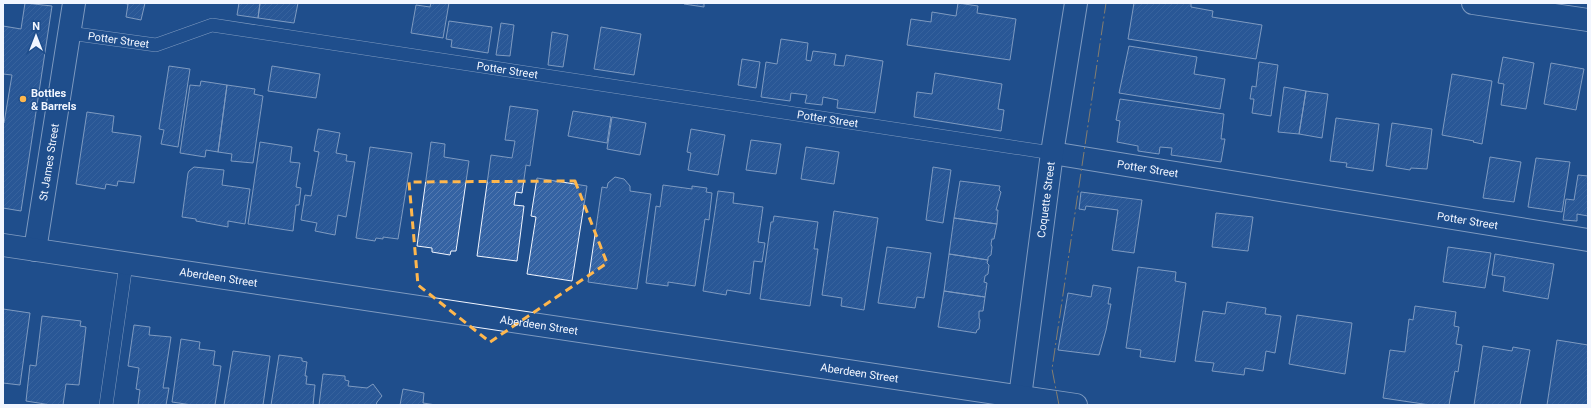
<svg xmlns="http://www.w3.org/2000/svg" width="1591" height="408" viewBox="0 0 1591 408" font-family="Roboto,sans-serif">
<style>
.building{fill:url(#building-hatch);stroke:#f2f6ff}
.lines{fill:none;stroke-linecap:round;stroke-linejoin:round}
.lane-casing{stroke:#f2f6ff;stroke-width:14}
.street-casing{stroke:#f2f6ff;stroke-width:24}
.primary-casing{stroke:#f2f6ff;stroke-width:24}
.lane{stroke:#1f4e8c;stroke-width:13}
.street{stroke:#1f4e8c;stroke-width:22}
.primary{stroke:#1f4e8c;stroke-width:22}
.power{stroke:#ffb74d;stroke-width:1;stroke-dasharray:14 3 2 3;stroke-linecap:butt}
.marked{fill:none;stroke:#ffb74d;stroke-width:3;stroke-dasharray:8 5;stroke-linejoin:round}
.poi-dot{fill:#ffb74d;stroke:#1f4e8c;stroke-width:1.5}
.labels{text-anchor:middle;stroke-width:3;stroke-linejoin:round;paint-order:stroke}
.street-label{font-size:11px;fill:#f2f6ff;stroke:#1f4e8c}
.poi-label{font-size:11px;font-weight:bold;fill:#f2f6ff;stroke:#1f4e8c;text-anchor:start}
</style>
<defs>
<pattern id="building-hatch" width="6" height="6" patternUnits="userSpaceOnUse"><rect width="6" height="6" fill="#3563a3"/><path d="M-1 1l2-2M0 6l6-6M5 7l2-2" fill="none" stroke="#537ab1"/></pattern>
</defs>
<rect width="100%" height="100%" fill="#1f4e8c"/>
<!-- building -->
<path class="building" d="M25,3l27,3 -31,205 -18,-3v-86l1,1 8,-48 -9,-1v-48l18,3z
M122,3h23l-4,17 -15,-3 2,-13z
M239,3h21l-2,15 -21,-3z
M260,3h38l-4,20 -36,-5z
M431,3h18l-6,35 -32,-5 5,-28 14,2z
M684,3h20v4l-20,-3z
M958,3l20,3 -1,7 39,6 -6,41 -103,-15 4,-26 20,3 1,-10 24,4z
M1134,3h57v4l22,4 -1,6 50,8 -6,34 -128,-20z
M449,21l43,6 -4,26 -37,-6 1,-7 -6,-1z
M501,23l13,2 -4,31 -14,-1z
M601,27l40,7 -7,41 -40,-6z
M552,32l16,3 -5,32 -15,-2z
M781,39l27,4 -2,17 5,1 2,-10 23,3 -2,11 10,1 2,-11 37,6 -8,52 -38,-5 1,-8 -15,-3 -1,8 -17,-2 2,-8 -16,-2 -1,8 -29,-4 5,-35 11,2z
M1129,46l68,11 -3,17 31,5 -5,30 -101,-16z
M1503,57l31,6 -8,46 -25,-4 3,-21 -6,-1z
M742,59l18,3 -4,26 -18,-3z
M1259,62l19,3 -7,51 -19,-3 2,-14h-4l2,-13 4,1z
M1551,63l33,6 -8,41 -32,-6z
M169,66l21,3 -12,78 -17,-3 3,-14 -5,-1z
M272,66l48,8 -4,24 -48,-7z
M935,73l67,11 -4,25 6,1 -3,21 -87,-14 3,-25 15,2z
M1452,74l40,7 -10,63 -9,-2 1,-1 -32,-6z
M201,81l26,4 -9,67 -12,-2 -1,7 -25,-4 10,-68 10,1z
M227,85l28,4 -1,5 9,2 -10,67 -22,-2 1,-7 -14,-2z
M1284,87l22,4 -7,43 -21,-2z
M1306,91l22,3 -6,44 -23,-4z
M1120,99l104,15 -3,25h4l-4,23 -50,-7 1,-7 -12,-1 -1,7 -21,-3v-5l-21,-4 3,-21 -4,-1z
M510,106l28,4 -8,56 -4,-1 -4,28 -6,-1 -2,13 10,1 -7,55 -40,-5 14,-101 21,3 3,-17 -10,-1z
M573,111l38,6 -4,26 -39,-7z
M87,112l27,4 -2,16 29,4 -7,47 -16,-2 -1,5 -11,-2 -1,5 -29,-5z
M612,117l34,6 -6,32 -33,-6z
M1336,118l43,6 -6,47 -27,-4 1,-4 -17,-2z
M1392,123l40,6 -5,40 -16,-1 -1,2 -24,-4z
M318,129l22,4 -4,20 11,2 -1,6 9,1 -9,55 -8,-2 -3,20 -20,-4 2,-8 -16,-3 4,-25 6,1 8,-44 -5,-1z
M691,129l34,6 -7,40 -30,-5 3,-17 -4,-1z
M751,140l30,4 -5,30 -30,-4z
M260,142l32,5 -2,15 10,1 -4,24 5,1 -2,17h-3l-3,26 -45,-7z
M431,142l14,2 -1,13 25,4 -13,90h-5l-1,4 -18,-3v-4l-15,-2z
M370,147l42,6 -14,86 -15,-2v2l-7,-1 -1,3 -19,-3z
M806,147l33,5 -5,32 -33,-5z
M1490,157l31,5 -7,40 -31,-4z
M1536,158l34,4 -8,50 -34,-5z
M194,167l30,3 -2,15 28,4 -5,35 -17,-3v6l-32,-6v-2l-14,-2 6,-44 1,-2z
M933,167l18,3 -8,53 -17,-3z
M1578,175l10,1v40l-11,-2v7l-14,-1 3,-21 8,1z
M615,177l9,2 6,7v5l21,3 -14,95 -49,-7 14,-95 5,1 1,-5z
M537,178l50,8 -15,95 -45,-7 9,-57 -5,-1z
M960,181l40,5 -1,4 2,2 -5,18h2l-1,14 -43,-6z
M663,185l29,4v-3l15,2 -1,4 6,1 -3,27 -4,-1 -10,67 -27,-4v4l-22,-3 10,-77 4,1z
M718,191l16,2 -1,10 30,4 -5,35 7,1 -3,19 -8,-1 -4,33 -23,-4 -1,5 -23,-4z
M1081,192l61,8 -8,53 -22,-3 6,-40 -32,-4 -1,4 -6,-1z
M834,211l44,7 -14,92 -23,-4 1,-8 -20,-3z
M1216,213l37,4 -5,34 -36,-4z
M774,216l44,6 -4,27h4l-8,57 -50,-7 11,-77h2z
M954,218l43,6 -3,15h-2l-1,5 1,3 -1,8 -3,2v3l-39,-6z
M887,247l44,6 -7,45 -7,-1 -2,11 -37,-5z
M1448,247l43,6 -6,35 -42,-6z
M949,254l39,6 -1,3 2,2 -1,9 -3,2 -1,6 3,1 -2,14 -41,-6z
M1495,254l59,10 -6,35 -45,-8 2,-14 -13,-2z
M1138,267l38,5 -1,9 11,2 -11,79 -35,-5 1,-7 -15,-2z
M1093,285l18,3 -3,16h3l-5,26 -7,25 -41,-5 10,-57 23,4z
M944,291l41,6 -2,14h-4v7l1,2 -1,9 -2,1 -1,3 -38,-6z
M1227,302l39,6 -1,6 16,2 -6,37 -9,-2 -3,20 -18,-3 -1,7 -32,-4 2,-8 -19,-2 8,-50 22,3z
M1415,306l41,6 -2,14 5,1 -3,17 6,1 -4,27 -3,-1 -6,34h-19l-47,-7 7,-48 15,2 4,-33 4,1z
M3,309l27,4 -10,72 -17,-2z
M1297,315l55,8 -7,51 -56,-10z
M42,316l39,5 -1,5 6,1 -7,58 -13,-1 -3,21h-12l-25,-4 4,-36 6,1z
M134,325l16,2 -1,8 22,2 -8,51h6l-3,17h-28l2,-15 -4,-1 3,-21 -11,-2z
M181,339l19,3 -1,7 16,2 -2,14 8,1 -6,39h-23l-20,-3z
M1557,340l31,5v60h-41z
M1483,346l29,5 1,-4 17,3 -10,55h-46z
M233,351l37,5 -7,49h-39z
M279,355l23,3v3l5,1 -2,14h2l-1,8 9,1 -2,20h-42z
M323,374l22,2v4l4,1 -1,5 19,2 6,-4 9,12 -5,6 -1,3h-57z
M403,389l21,4 -1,10 13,2h-36z"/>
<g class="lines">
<defs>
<g id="lane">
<path id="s1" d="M69,33l87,12 56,-20 840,128"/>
<path d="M106,405l20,-141"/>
</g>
<g id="street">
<path d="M1473,3l115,17"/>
<path id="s2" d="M1052,153l536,87"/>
<path id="s3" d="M35,250l39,-247"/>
<path id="s4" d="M1020,397l32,-244 24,-150"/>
</g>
<g id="primary">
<path id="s5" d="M3,245l1073,160"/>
</g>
</defs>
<!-- lane casing -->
<use href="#lane" class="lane-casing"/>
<!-- street casing -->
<use href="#street" class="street-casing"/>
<!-- primary casing -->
<use href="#primary" class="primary-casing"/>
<!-- lane -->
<use href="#lane" class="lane"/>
<!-- street -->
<use href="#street" class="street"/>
<!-- primary -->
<use href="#primary" class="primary"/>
<!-- power -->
<path class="power" d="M1059,405l-7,-36 54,-366"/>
</g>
<!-- marked area -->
<path d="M0 0H1591V408H0ZM575,181l32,82 -117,79 -72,-57 -9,-103z" fill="#1f4e8c" fill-opacity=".55" fill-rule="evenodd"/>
<path class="marked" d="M575,181l32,82 -117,79 -72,-57 -9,-103z"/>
<!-- markers -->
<circle class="poi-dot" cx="23" cy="99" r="4"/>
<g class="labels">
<!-- street labels -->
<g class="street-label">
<text dy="4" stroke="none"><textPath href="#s1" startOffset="50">Potter Street</textPath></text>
<text dy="4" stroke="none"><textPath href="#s1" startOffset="446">Potter Street</textPath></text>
<text dy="4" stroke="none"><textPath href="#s1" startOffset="770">Potter Street</textPath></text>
<text dy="4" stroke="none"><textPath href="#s3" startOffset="89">St James Street</textPath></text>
<text dy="4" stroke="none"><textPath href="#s2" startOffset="97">Potter Street</textPath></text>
<text dy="4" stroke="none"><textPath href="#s4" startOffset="199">Coquette Street</textPath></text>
<text dy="4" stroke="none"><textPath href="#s2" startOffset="421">Potter Street</textPath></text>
<text dy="4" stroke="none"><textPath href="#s5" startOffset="218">Aberdeen Street</textPath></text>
<text dy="4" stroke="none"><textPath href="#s5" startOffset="542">Aberdeen Street</textPath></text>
<text dy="4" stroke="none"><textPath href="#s5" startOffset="866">Aberdeen Street</textPath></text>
</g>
<!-- poi labels -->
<g class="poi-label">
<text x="31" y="97">Bottles<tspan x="31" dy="13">&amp; Barrels</tspan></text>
</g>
</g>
<!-- border -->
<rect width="1591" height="408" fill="none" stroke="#f2f6ff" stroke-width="8"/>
<!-- north arrow -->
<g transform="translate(36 36)" stroke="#1f4e8c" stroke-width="3" paint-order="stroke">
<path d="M0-3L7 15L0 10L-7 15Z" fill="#f2f6ff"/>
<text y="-6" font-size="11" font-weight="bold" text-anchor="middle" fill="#f2f6ff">N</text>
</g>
</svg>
